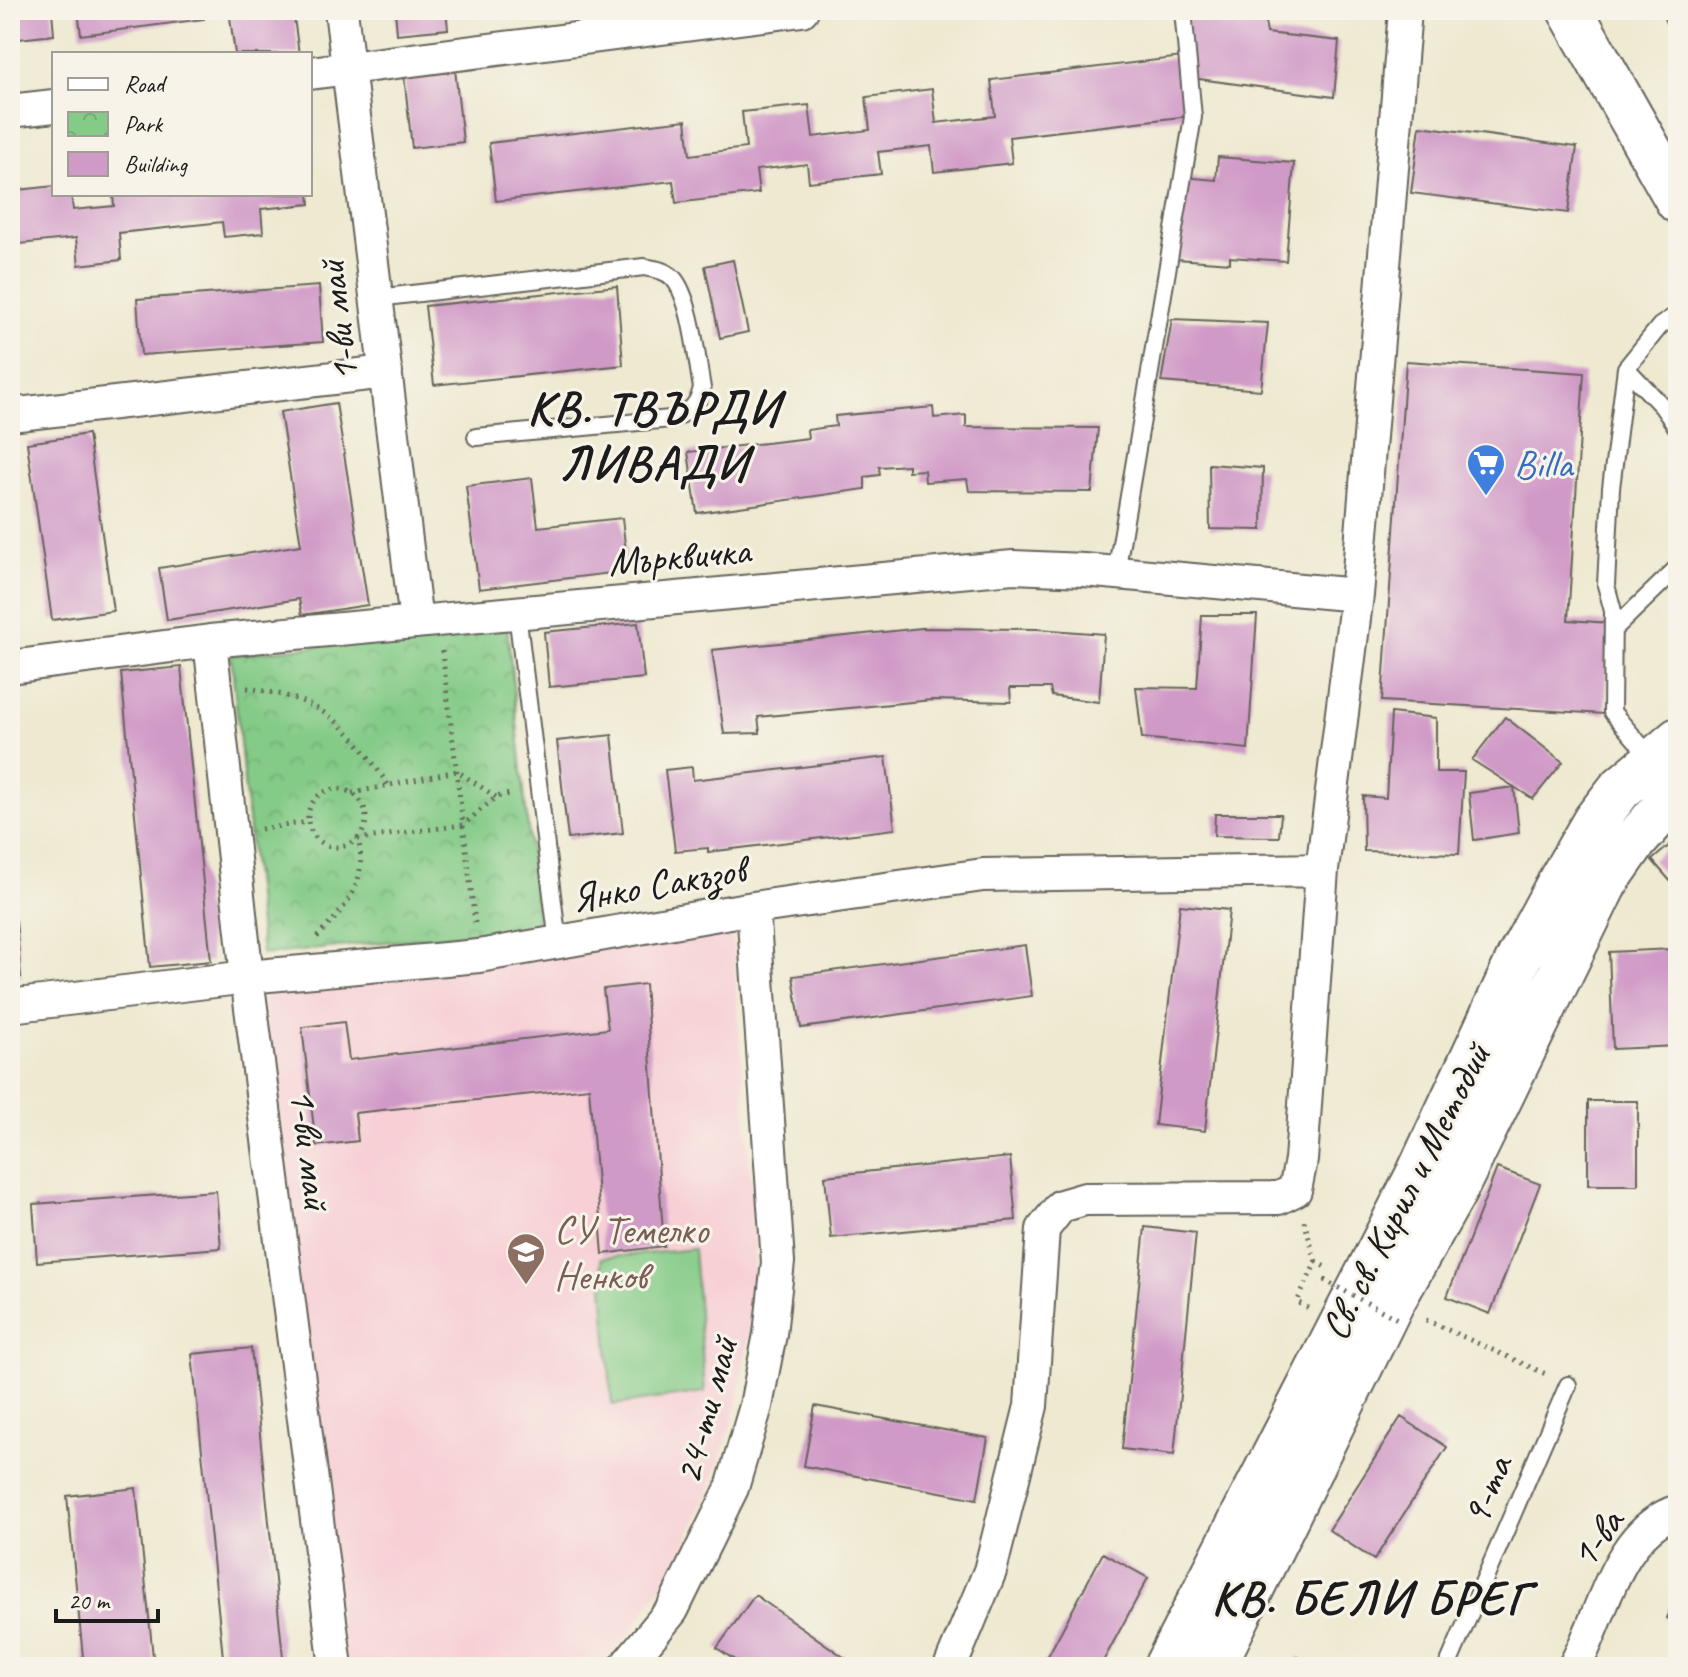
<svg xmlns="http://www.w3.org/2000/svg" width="1688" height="1677" viewBox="0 0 1688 1677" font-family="Caveat,sans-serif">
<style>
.built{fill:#f7cfd5}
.park{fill:url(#park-crowns);stroke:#507452;stroke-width:2}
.pitch{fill:#84cb87;stroke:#507452;stroke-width:2}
.building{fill:#d09ac7}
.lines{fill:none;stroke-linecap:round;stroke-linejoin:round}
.lane-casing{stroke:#66645b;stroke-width:20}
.street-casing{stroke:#66645b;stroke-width:36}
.secondary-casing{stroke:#66645b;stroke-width:48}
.path{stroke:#66645b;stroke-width:5;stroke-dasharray:2 6;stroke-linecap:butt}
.lane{stroke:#fff;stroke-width:16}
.street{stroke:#fff;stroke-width:32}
.secondary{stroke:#fff;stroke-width:44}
.path-bridge{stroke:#66645b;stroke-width:5;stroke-dasharray:2 6;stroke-linecap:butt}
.labels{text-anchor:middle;stroke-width:6;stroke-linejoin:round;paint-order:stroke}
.street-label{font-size:40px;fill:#1c1c1c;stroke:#f7f3e8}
.shop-label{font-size:40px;fill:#366cbe;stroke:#f7f3e8;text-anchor:start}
.education-label{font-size:40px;fill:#785e54;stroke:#f7f3e8;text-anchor:start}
.district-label{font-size:48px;font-weight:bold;letter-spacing:2px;fill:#1c1c1c;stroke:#f7f3e8}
</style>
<defs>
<pattern id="park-crowns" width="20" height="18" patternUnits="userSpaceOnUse" patternTransform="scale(2)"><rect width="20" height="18" fill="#84cb87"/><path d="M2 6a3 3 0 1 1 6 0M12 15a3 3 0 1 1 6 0" fill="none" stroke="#71ae74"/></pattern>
</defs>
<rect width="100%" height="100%" fill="#f7f3e8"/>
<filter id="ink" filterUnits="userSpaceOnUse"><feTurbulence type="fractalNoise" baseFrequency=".0125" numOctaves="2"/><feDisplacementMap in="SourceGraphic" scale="16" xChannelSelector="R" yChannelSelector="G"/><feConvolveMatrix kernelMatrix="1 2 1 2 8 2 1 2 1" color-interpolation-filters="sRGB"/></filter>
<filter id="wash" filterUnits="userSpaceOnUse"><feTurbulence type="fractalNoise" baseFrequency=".006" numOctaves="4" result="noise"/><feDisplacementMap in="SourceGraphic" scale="32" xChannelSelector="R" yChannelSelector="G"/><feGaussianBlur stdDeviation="1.8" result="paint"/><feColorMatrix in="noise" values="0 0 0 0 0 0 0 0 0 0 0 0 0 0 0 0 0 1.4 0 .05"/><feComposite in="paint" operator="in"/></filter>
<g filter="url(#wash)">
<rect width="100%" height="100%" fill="#eee9d0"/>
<!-- built -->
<path class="built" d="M732,933l24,312 -6,81 -12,76 -28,86 -33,75 -47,70 -32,34h-254l-82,-680z"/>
<!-- park -->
<path class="park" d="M507,626l31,300 -276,29 -31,-300z"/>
<!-- pitch -->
<path class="pitch" d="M694,1249l11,143 -93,13 -11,-147z"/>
<g id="blocks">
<!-- building -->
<path class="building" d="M10,10h42l2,25 -44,5z
M78,10h124l2,9 -123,16z
M229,10h64l6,44h-64z
M395,10h51l2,19 -51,5z
M1187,10h76l4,23 72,8 -5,56 -142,-19z
M1182,57l7,59 -180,21 3,26 -78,9 -3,-26 -53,6 3,22 -72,8 -2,-18 -51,6 3,23 -83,10 -3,-22 -177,20 -7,-58 197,-23 4,35 56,-7 -4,-36 67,-7 4,32 57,-7 -4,-33 66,-8 4,34 59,-7 -4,-36z
M455,69l8,73 -51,6 -8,-73z
M1420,126l157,21 -9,66 -157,-20z
M1218,157l76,6 -8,98 -56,-4v6l-53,-4 6,-82 33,3z
M54,186v8h17l2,16 41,-4 -1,-12h196l1,10 -49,5 2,24 -39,4 -2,-15 -103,11 2,27 -42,5 -3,-27 -66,7v-54z
M733,260l15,72 -28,6 -15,-72z
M319,286l4,56 -182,13 -4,-56z
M617,286l6,79 -189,20 -9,-79z
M1172,319l96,4 -7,67 -100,-8z
M1406,361l178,12 -16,247 42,3 -5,91 -223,-13z
M336,403l32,202 -66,10 -3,-16 -132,21 -8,-52 142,-23 -21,-133z
M933,407l1,11 32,-3v12l132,1 -6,64 -123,-1 -2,-12 -42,3 -1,-12 -16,1v-6l-29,2 1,8 -15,2v12l-168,24 -9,-61 120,-14 -1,-8 29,-4 -1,-10z
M88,434l25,177 -61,9 -25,-177z
M1209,464l54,4 -1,62 -52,-1z
M532,478l6,49 84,-9 6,53 -149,18 -13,-103z
M1202,615h55l-9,134 -106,-11 -6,-51 61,1z
M638,623l6,55 -95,9 -5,-55z
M922,628l116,1 66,5 -5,68 -47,-6 -2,-8h-40l1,14 -79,-2 -174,17 2,16 -36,1 -12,-84z
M181,667l30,294 -61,6 -29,-294z
M1391,713l45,5v54h28l-5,82 -95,-3 -1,-55 23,2z
M1505,717l58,45 -30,37 -61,-39z
M612,735l11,98 -55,6 -11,-98z
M886,757l9,72 -187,23v-4l-33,3 -10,-81 27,-3 1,13z
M1514,787l5,46 -45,7 -5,-47z
M1215,814h66l-2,23 -65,-1z
M1678,838v52l-26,-30z
M1180,905l49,5 -24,221 -50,-6z
M10,921h6l5,56 -11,1z
M1025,945l7,51 -231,32 -8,-52z
M1673,949l4,97 -64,3 -4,-97z
M645,984l19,262 -61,8 -14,-166 -234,25 3,28 -42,5 -14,-119 42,-5 5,38 259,-31 -5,-40z
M1588,1101h50v84h-50z
M1010,1157l6,63 -185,18 -6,-62z
M1497,1168l43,16 -50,130 -43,-17z
M216,1191l5,57 -184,14 -4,-58z
M1145,1227l51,6 -22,222 -52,-6z
M251,1348l33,319h-60l-32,-313z
M815,1406l173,32 -11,61 -173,-33z
M1401,1417l46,30 -73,113 -45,-30z
M136,1488l18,179h-70l-17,-171z
M1103,1553l45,25 -48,89h-58z
M1678,1593v31l-12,-6z
M755,1595l103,72h-113l-28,-19z
M1298,1657l15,10h-22z"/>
</g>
</g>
<g filter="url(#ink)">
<use href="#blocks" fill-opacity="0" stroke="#66645b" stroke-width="2"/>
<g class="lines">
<defs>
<path id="lane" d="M1670,10l8,17
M377,298l267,-31c11,2 21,3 29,11 18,19 24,83 29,110 -5,19 -12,24 -31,31l-195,18
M1626,368l36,38 16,23
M1116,573l77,-456 -10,-107
M517,613l41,330
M1613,630l65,-63
M1653,760l-41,-48 1,-101 -7,-26 5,-97 15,-120 34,-42 18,-12
M1447,1667l121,-282"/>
<path id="street" d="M341,10l75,612
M310,73l492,-63
M10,111l44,-5
M10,415l376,-43
M210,641l37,336 89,690
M10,667l200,-26 803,-74 71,3 273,25
M10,1006l237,-29 232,-21 274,-48 230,-33 339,-5
M625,1667l47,-57 60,-122 24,-82 14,-72 8,-72 -25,-354
M950,1667l40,-96 41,-165 12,-177 18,-23 24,-7 194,-1 16,-8 6,-30 21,-290 35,-275 48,-585
M1574,1667c29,-50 41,-136 104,-156"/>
<path id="secondary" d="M1570,10l108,191
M1166,1667l253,-494 101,-217 43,-80 32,-55 25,-32 58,-49
M1213,1667l179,-365 63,-112 150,-307 28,-40 45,-51"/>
</defs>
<!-- lane casing -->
<use href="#lane" class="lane-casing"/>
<!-- street casing -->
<use href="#street" class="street-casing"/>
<!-- secondary casing -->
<use href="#secondary" class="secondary-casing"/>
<!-- path -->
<path class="path" d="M442,651l33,272
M247,688c77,11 101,36 141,97
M308 818a29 29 0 1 1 58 0a29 29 0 1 1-58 0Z
M352,793l105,-22 39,26
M261,829l47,-7
M317,937c28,-28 52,-55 41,-98l105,-14 33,-28 18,-4
M1304,1221l12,41
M1308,1308l-11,-6 19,-40 11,6
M1426,1320l122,55"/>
<!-- lane -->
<use href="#lane" class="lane"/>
<!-- street -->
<use href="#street" class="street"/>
<!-- secondary -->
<use href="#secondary" class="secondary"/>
<!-- path-bridge -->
<path class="path-bridge" d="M1324,1280l77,41"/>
</g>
</g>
<!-- icons -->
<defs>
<symbol id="supermarket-pin" viewBox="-11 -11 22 30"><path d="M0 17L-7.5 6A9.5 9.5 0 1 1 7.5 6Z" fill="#3f7fe0" stroke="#f7f3e8"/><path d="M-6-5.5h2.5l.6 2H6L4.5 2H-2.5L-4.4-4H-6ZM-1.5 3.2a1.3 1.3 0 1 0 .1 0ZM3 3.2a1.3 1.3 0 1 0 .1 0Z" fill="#fff"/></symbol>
<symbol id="school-pin" viewBox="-11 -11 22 30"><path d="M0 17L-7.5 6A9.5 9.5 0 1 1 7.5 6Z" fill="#8d6e63" stroke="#f7f3e8"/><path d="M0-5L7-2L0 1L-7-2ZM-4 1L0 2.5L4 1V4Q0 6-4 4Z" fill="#fff"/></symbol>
</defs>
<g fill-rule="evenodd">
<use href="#supermarket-pin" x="1464" y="441" width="44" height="60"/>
<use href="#school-pin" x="504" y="1230" width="44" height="60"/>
</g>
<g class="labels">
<!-- street labels -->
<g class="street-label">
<text transform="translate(337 321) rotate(-97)" y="14">1-ви май</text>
<text transform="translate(679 555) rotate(-5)" y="14">Мърквичка</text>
<text transform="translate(658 883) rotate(-10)" y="14">Янко Сакъзов</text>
<text transform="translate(311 1149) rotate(83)" y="14">1-ви май</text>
<text transform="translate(1405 1191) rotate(-63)" y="14">Св. св. Кирил и Методий</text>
<text transform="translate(705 1410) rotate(-75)" y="14">24-ти май</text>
<text transform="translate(1486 1490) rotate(-67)" y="14">9-та</text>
<text transform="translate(1596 1538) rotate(-54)" y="14">1-ва</text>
</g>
<!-- shop labels -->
<g class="shop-label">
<text x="1514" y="477">Billa</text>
</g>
<!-- education labels -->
<g class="education-label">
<text x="554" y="1243">СУ Темелко<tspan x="554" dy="46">Ненков</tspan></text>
</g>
<!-- district labels -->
<g class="district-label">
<text x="654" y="424">КВ. ТВЪРДИ<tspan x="654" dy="55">ЛИВАДИ</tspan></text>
<text x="1371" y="1614">КВ. БЕЛИ БРЕГ</text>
</g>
</g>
<!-- margin -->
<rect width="1688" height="1677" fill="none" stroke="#f7f3e8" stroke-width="40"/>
<!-- legend -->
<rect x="52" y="52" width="260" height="144" fill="#f7f3e8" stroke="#9f9d96" stroke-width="2"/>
<rect x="68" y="78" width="40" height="12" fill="#ffffff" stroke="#9f9d96" stroke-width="2"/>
<text x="124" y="92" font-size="24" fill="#1c1c1c">Road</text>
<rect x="68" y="112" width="40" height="24" fill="url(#park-crowns)" stroke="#9f9d96" stroke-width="2"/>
<text x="124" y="132" font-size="24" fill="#1c1c1c">Park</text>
<rect x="68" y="152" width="40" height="24" fill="#d09ac7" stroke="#9f9d96" stroke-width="2"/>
<text x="124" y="172" font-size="24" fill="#1c1c1c">Building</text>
<!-- scale -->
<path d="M56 1609v12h102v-12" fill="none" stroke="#1c1c1c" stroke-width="4"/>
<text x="68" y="1609" font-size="24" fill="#1c1c1c" stroke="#f7f3e8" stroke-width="6" paint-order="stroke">20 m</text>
</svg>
